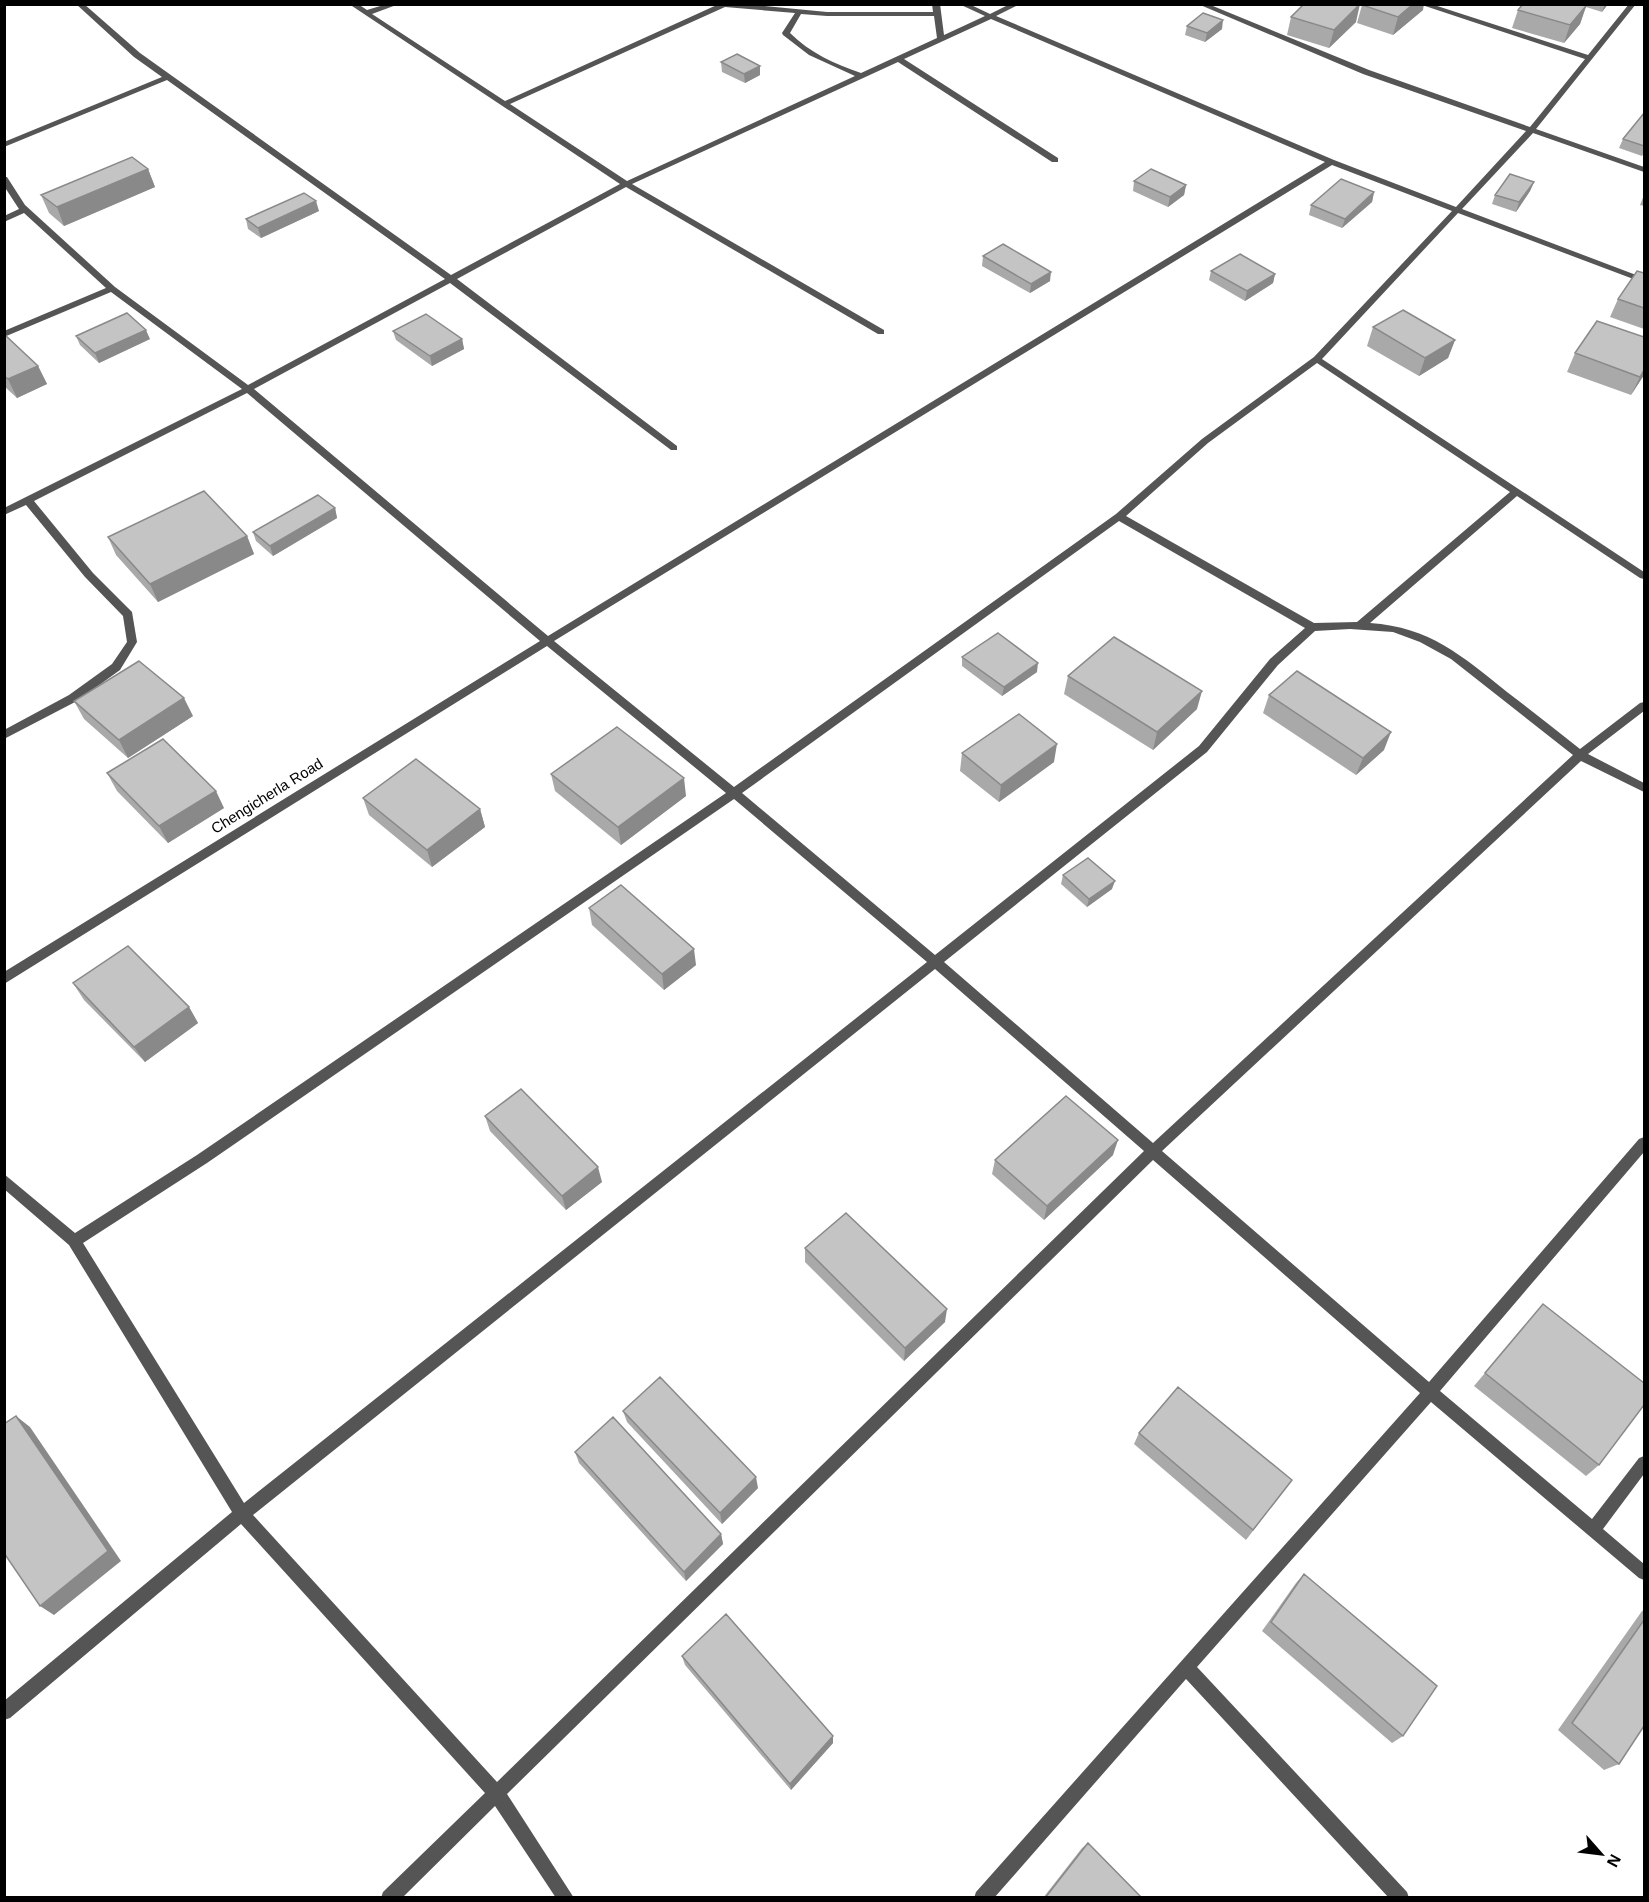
<svg xmlns="http://www.w3.org/2000/svg" width="1649" height="1902" viewBox="0 0 1649 1902" font-family="Arial,sans-serif">
<style>
.lines{fill:none;stroke-linecap:round;stroke-linejoin:round}
.street{fill:#555;fill-rule:evenodd}
.wall{fill:#a9a9a9}
.shaded-wall{fill:#898989}
.building{fill:#c4c4c4;stroke:#898989;stroke-width:1.5}
.labels{text-anchor:middle;stroke-width:5;stroke-linejoin:round;paint-order:stroke}
.street-label{font-size:15px;fill:#000;stroke:#fff}
</style>
<rect width="100%" height="100%" fill="#fff"/>
<g class="lines">
<!-- street -->
<path class="street" d="M76,4h8l56,49 311,222 169,-91 -271,-180h9l9,6 20,-6h12l-27,10 133,87 214,-97h25l83,8h106l-1,-8h8l4,31 41,-19 -26,-12h10l21,10 20,-10h10l-24,12 338,144 122,47 70,-76 -163,-57 -165,-70h10l161,66 161,57 55,-68 -166,-55h12l157,51 41,-51h7l-100,125 108,38v5l-111,-39 -71,76 182,69v5l-186,-70 -136,146 322,213v7l-4,-1 -123,-82 -147,127c60,4 92,33 137,69 25,19 49,38 73,57l60,-46 4,-1v9l-56,43 56,29v9l-63,-31 -419,390 267,231 210,-243 5,-2v15l-204,239 152,128 47,-61 5,-2v18l-41,55 41,35v16l-5,-2 -208,-176 -234,265 210,225 2,6h-20l-203,-219 -192,219h-20l2,-6 444,-499 -267,-233 -646,634 67,104h-18l-61,-92 -93,92h-21l2,-6 102,-99 -244,-269 -231,194 -6,2v-19l228,-189 -163,-267 -65,-56v-15l71,59 122,-78 529,-362 -179,-147 -543,338v-12l536,-331 -293,-248 -213,108 59,72 39,39 5,30 -17,28 -43,31 -73,38v-9l65,-35 43,-31 15,-22 -4,-26 -38,-39 -59,-72 -22,10v-7l238,-119 -131,-97 -107,45v-6l102,-43 -82,-75 -20,9v-6l15,-7 -15,-23v-9h3l18,28 90,82 133,98 197,-106 -278,-199 -163,67v-5l158,-65 -28,-20zM725,7l70,6 -13,20 1,2 26,20 46,21 -228,105 -117,-77zM801,14l26,2h107l3,22 -76,35c-26,-9 -51,-20 -71,-40zM991,19l334,143 -777,474 -294,-247 196,-106 221,167h6v-4l-220,-167 169,-92 252,147h6v-4l-252,-146 266,-122 154,100h6v-4l-154,-99zM1332,165l120,46 -138,146 -112,82 -86,75 -382,273 -180,-146zM1317,363l193,129 -153,130 -43,1 -188,-107 82,-73zM1119,521l186,107 -35,31 -71,87 -264,209 -193,-162zM1350,629l43,3 27,10 31,17 122,96 -420,388 -209,-181 263,-210 71,-87 37,-34zM734,799l193,163 -683,541 -161,-260 124,-80zM935,969l209,182 -647,631 -244,-267z"/>
</g>
<!-- wall -->
<path class="wall" d="M1523,4h85l-6,8 -16,-5 -6,17 -16,19 -52,-15 6,-18z
M1362,5l61,5 -30,25 -36,-12z
M1291,17l65,5 -27,26 -42,-13z
M1187,26l35,3 -17,13 -20,-7z
M721,62l39,13 -15,8 -23,-11z
M1644,113v40l-2,3 -23,-8 4,-9z
M148,169l7,18 -91,39 -15,-13 -8,-18z
M1134,181l52,4 -2,10 -16,12 -35,-16z
M1534,182l-4,9 -14,21 -24,-8 3,-9z
M1374,192l-2,10 -30,26 -33,-13 2,-10z
M1644,195v11l-4,-1z
M319,211l-58,27 -13,-9 -2,-10z
M983,256l67,25 -20,12 -48,-27z
M1211,271l64,3 -2,9 -28,18 -36,-21z
M1644,273v56l-34,-12 8,-18z
M1373,327l82,13 -7,18 -29,18 -52,-30z
M393,331l69,8 2,10 -32,17 -36,-26z
M4,334l34,32 9,18 -30,14 -13,-12z
M76,336l74,3 -51,24 -19,-18z
M1575,353l69,22 -13,20 -64,-23z
M335,508l2,10 -64,38 -17,-15 -3,-9z
M247,536l7,18 -96,48 -42,-47 -8,-18z
M962,657l75,15 -35,24 -40,-30z
M1068,676l129,33 -44,41 -89,-56z
M1269,695l115,55 -28,25 -93,-62z
M74,701l119,15 -65,42 -44,-39z
M962,753l92,9 -55,40 -39,-31z
M107,773l117,35 -56,35 -51,-52z
M551,774l135,22 -65,49 -66,-54z
M363,798l117,11 5,18 -53,40 -63,-52z
M1063,875l49,14 -25,18 -26,-23z
M589,908l107,57 -32,25 -72,-65z
M73,983l116,24 9,16 -53,39 -61,-62z
M485,1116l117,66 -36,28 -76,-79z
M1113,1155l-69,65 -52,-46 3,-14z
M805,1248l140,74 -41,39 -99,-99z
M1543,1304l56,161 -13,11 -112,-90z
M623,1411l135,77 -36,36 -95,-102z
M1139,1433l153,47 -46,60 -112,-96z
M575,1452l146,82 2,10 -37,37 -107,-118z
M1304,1574l99,162 -11,7 -130,-112 34,-48z
M1644,1610v116l-25,38 -15,6 -46,-40 84,-119z
M682,1656l151,80v7l-42,47 -106,-125z
M1088,1843l54,55h-99l39,-50z"/>
<!-- shaded-wall -->
<path class="shaded-wall" d="M1360,4l-4,18 -27,26 5,-18z
M1413,4h11l-1,6 -30,25 5,-18z
M1605,4h3l-6,8z
M1586,6l-6,18 -16,19 6,-18z
M1223,20l-1,9 -17,13 2,-9z
M760,66v9l-15,8 -1,-9z
M148,169l7,18 -91,39 -7,-19z
M1534,182l-4,9 -14,21 3,-10z
M1186,185l-2,10 -16,12 2,-10z
M1374,192l-2,10 -30,26 3,-9z
M316,201l3,10 -58,27 -3,-10z
M1051,272l-1,9 -20,12 1,-9z
M1275,274l-2,9 -28,18 2,-10z
M146,330l4,9 -51,24 -4,-10z
M462,339l2,10 -32,17 -2,-10z
M1455,340l-7,18 -29,18 6,-18z
M38,366l9,18 -30,14 -9,-19z
M1644,370v5l-13,20 9,-18z
M335,508l2,10 -64,38 -3,-10z
M247,536l7,18 -96,48 -8,-18z
M1038,663l-1,9 -35,24 2,-9z
M1202,691l-5,18 -44,41 4,-18z
M184,698l9,18 -65,42 -9,-18z
M1391,732l-7,18 -28,25 7,-17z
M1057,744l-3,18 -55,40 2,-17z
M684,778l2,18 -65,49 -3,-18z
M216,791l8,17 -56,35 -9,-17z
M480,809l5,18 -53,40 -5,-17z
M1115,881l-3,8 -25,18 2,-8z
M694,949l2,16 -32,25 -2,-16z
M189,1007l9,16 -53,39 -11,-15z
M1118,1140l-5,15 -69,65 3,-14z
M598,1167l4,15 -36,28 -4,-14z
M947,1309l-2,13 -41,39 1,-13z
M16,1416l14,11 91,134 -67,54 -14,-9z
M756,1477l2,11 -36,36 -2,-11z
M721,1534l2,10 -37,37 -2,-9z
M833,1736v7l-42,47 -1,-6z"/>
<!-- building -->
<path class="building" d="M1304,4h56l-26,26 -43,-13z
M1363,4h50l-15,13 -36,-12z
M1523,4h57l6,2 -16,19 -52,-15z
M1203,13l20,7 -16,13 -20,-7z
M737,54l23,12 -16,8 -23,-12z
M1644,113v33l-21,-7z
M132,157l16,12 -91,38 -16,-12z
M1151,169l35,16 -16,12 -36,-16z
M1510,174l24,8 -15,20 -24,-7z
M1341,179l33,13 -29,27 -34,-14z
M304,193l12,8 -58,27 -12,-9z
M1003,244l48,28 -20,12 -48,-28z
M1240,254l35,20 -28,17 -36,-20z
M1637,271l7,2v35l-26,-9z
M1403,310l52,30 -30,18 -52,-31z
M127,313l19,17 -51,23 -19,-17z
M426,314l36,25 -32,17 -37,-25z
M1597,321l47,16v33l-4,7 -65,-24z
M4,334l34,32 -30,13 -4,-3z
M204,491l43,45 -97,48 -42,-47z
M318,495l17,13 -65,38 -17,-14z
M998,633l40,30 -34,24 -42,-30z
M1114,637l88,54 -45,41 -89,-56z
M139,661l45,37 -65,42 -45,-39z
M1297,671l94,61 -28,26 -94,-63z
M1019,714l38,30 -56,41 -39,-32z
M617,727l67,51 -66,49 -67,-53z
M163,739l53,52 -57,35 -52,-53z
M416,759l64,50 -53,41 -64,-52z
M1088,858l27,23 -26,18 -26,-24z
M621,885l73,64 -32,25 -73,-66z
M128,946l61,61 -55,40 -61,-64z
M521,1089l77,78 -36,29 -77,-80z
M1066,1096l52,44 -71,66 -52,-46z
M846,1213l101,96 -42,39 -100,-100z
M1543,1304l101,79v22l-45,60 -114,-92z
M660,1377l96,100 -36,36 -97,-102z
M1178,1387l114,93 -39,50 -114,-97z
M16,1416l92,135 -68,55 -36,-53v-129z
M613,1417l108,117 -37,38 -109,-120z
M1304,1574l133,112 -34,50 -132,-114z
M726,1614l107,122 -43,48 -108,-128z
M1644,1620v106l-25,38 -47,-41z
M1088,1843l54,55h-97z"/>
<g class="labels">
<!-- street labels -->
<g class="street-label">
<text transform="translate(267 796) rotate(-32)" y="5">Chengicherla Road</text>
</g>
</g>
<!-- border -->
<rect width="1649" height="1902" fill="none" stroke="#000000" stroke-width="12"/>
<!-- north arrow -->
<g transform="translate(1601 1854) rotate(118)" stroke="#ffffff" stroke-width="4.5" paint-order="stroke">
<path d="M0-4.5L10 22L0 15L-10 22Z" fill="#000000"/>
<text y="-9" font-size="16" font-weight="bold" text-anchor="middle" fill="#000000">N</text>
</g>
</svg>
